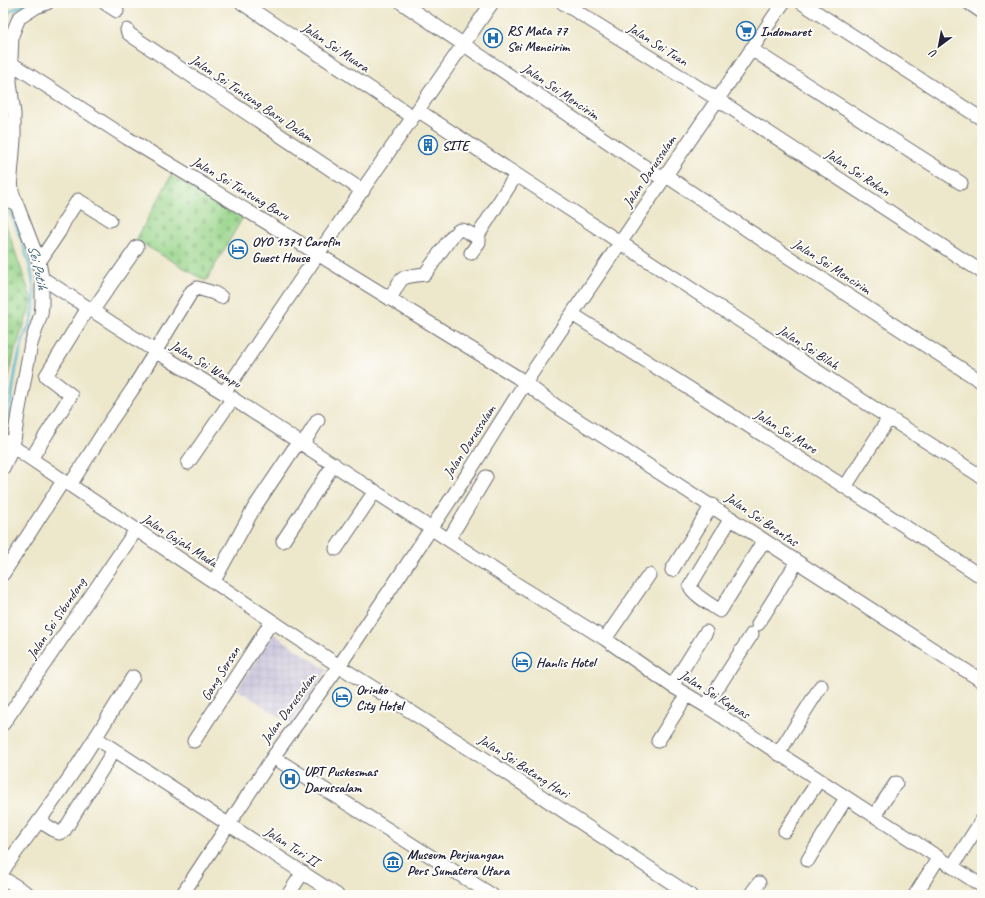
<svg xmlns="http://www.w3.org/2000/svg" width="985" height="898" viewBox="0 0 985 898" font-family="Caveat,sans-serif">
<style>
.industrial{fill:url(#industrial-grid)}
.cemetery{fill:url(#cemetery-stones);stroke:#5c7b62}
.lines{fill:none;stroke-linecap:round;stroke-linejoin:round}
.stream{stroke:#56bad5;stroke-width:2.5}
.minor-casing{stroke:#69676d;stroke-width:15}
.minor{stroke:#fff;stroke-width:13}
.labels{text-anchor:middle;stroke-width:4;stroke-linejoin:round;paint-order:stroke}
.poi-label{font-size:14px;font-weight:bold;fill:#22223b;stroke:#fdfcf7;text-anchor:start}
.street-label{font-size:14px;fill:#22223b;stroke:#fdfcf7}
.water-label{font-size:15px;font-style:italic;fill:#375f79;stroke:#fdfcf7}
</style>
<defs>
<pattern id="industrial-grid" width="8" height="8" patternUnits="userSpaceOnUse"><rect width="8" height="8" fill="#c6c0da"/><path d="M0 4h8M4 0v8" fill="none" stroke="#aaa5bc"/></pattern>
<pattern id="cemetery-stones" width="16" height="16" patternUnits="userSpaceOnUse"><rect width="16" height="16" fill="#97d489"/><path d="M2 7V4a2 2 0 0 1 4 0v3zM10 15v-3a2 2 0 0 1 4 0v3z" fill="#82b677"/></pattern>
</defs>
<rect width="100%" height="100%" fill="#fdfcf7"/>
<filter id="ink" filterUnits="userSpaceOnUse"><feTurbulence type="fractalNoise" baseFrequency=".025" numOctaves="2"/><feDisplacementMap in="SourceGraphic" scale="8" xChannelSelector="R" yChannelSelector="G"/><feConvolveMatrix kernelMatrix="1 2 1 2 8 2 1 2 1" color-interpolation-filters="sRGB"/></filter>
<filter id="wash" filterUnits="userSpaceOnUse"><feTurbulence type="fractalNoise" baseFrequency=".012" numOctaves="4" result="noise"/><feDisplacementMap in="SourceGraphic" scale="16" xChannelSelector="R" yChannelSelector="G"/><feGaussianBlur stdDeviation="0.9" result="paint"/><feColorMatrix in="noise" values="0 0 0 0 0 0 0 0 0 0 0 0 0 0 0 0 0 1.4 0 .05"/><feComposite in="paint" operator="in"/></filter>
<g filter="url(#wash)">
<rect width="100%" height="100%" fill="#ede7cb"/>
<!-- industrial -->
<path class="industrial" d="M274,634l53,36 -36,54 -54,-35z"/>
<!-- cemetery -->
<path class="cemetery" d="M171,176l72,41 -37,64 -70,-41z
M3,216l29,85 -18,53 -11,48z"/>
<g class="lines">
<!-- stream -->
<path class="stream" d="M8,15l2,-4 18,-8
M3,29l1,-5
M3,102c8,29 -2,60 3,89
M3,436c8,-24 9,-48 14,-72 2,-10 5,-21 8,-30 3,-5 6,-11 7,-16 9,-38 -11,-78 -24,-112"/>
</g>
</g>
<g filter="url(#ink)">
<g class="lines">
<defs>
<path id="minor" d="M105,3l12,8
M242,3l171,114
M402,3l261,176
M563,3l154,96 265,173
M802,3l180,116
M969,3l13,9
M127,30l1,3 4,3 231,155
M751,49l210,134
M3,58l124,80 142,86 248,153 39,29 426,275
M419,111l470,307 93,59
M665,175l108,72 209,135
M3,196l14,9 22,57 3,16 113,73 69,42 286,187 95,59 67,47 34,20 276,180
M17,205l-5,-13 -1,-16 3,-36v-26l-4,-32 2,-47 7,-17 17,-11 11,-4
M471,253l8,-11v-3l-2,-2 39,-62
M39,262l20,-30 6,-12 13,-20 32,20
M390,299c13,-23 8,-22 35,-25 6,-7 28,-43 35,-44 4,-1 12,5 17,7
M93,310l44,-63
M572,314l273,173 137,90
M224,393l94,-139 174,-251
M3,440l336,226 140,89 211,140
M303,444l15,-24
M31,459l40,-64 -25,-19 42,-68
M188,463l45,-65
M3,468l10,-21 5,-33 13,-70 10,-30 1,-9v-27
M70,485l40,-63 22,-32 60,-99 5,-3 17,5 7,4
M845,487l44,-69
M731,518l-41,68c2,8 23,20 30,25l44,-71
M449,539l37,-62
M283,541l51,-77
M336,549l39,-58
M672,570l40,-65
M3,574l60,-93
M214,581l40,-73 45,-67
M758,624l39,-62
M605,639l44,-64
M672,686l34,-54
M706,706l46,-72
M3,724l133,-194
M96,738l241,157
M194,741l78,-120
M658,741l29,-46
M778,754l43,-68
M273,757l219,138
M874,816l22,-33
M39,821l20,12 5,-2 50,-81
M785,831l34,-51
M808,860l38,-62
M953,865l29,-45
M3,871c11,-18 24,-33 36,-50 34,-46 64,-95 94,-144
M3,878l27,17
M182,895l91,-138 66,-91 132,-197 54,-86 258,-380
M288,895l15,-23
M750,895l9,-12
M915,895l24,-38"/>
</defs>
<!-- minor casing -->
<use href="#minor" class="minor-casing"/>
<!-- minor -->
<use href="#minor" class="minor"/>
</g>
</g>
<!-- icons -->
<defs>
<symbol id="supermarket-ring" viewBox="-11 -11 22 22"><circle r="9.5" fill="#fdfcf7" stroke="#1f6fb2" stroke-width="1.5"/><path d="M-6-5.5h2.5l.6 2H6L4.5 2H-2.5L-4.4-4H-6ZM-1.5 3.2a1.3 1.3 0 1 0 .1 0ZM3 3.2a1.3 1.3 0 1 0 .1 0Z" fill="#1f6fb2"/></symbol>
<symbol id="hospital-ring" viewBox="-11 -11 22 22"><circle r="9.5" fill="#fdfcf7" stroke="#1f6fb2" stroke-width="1.5"/><path d="M-5-5h3v3.5h4V-5h3V5h-3V1.5h-4V5h-3Z" fill="#1f6fb2"/></symbol>
<symbol id="building-ring" viewBox="-11 -11 22 22"><circle r="9.5" fill="#fdfcf7" stroke="#1f6fb2" stroke-width="1.5"/><path d="M-4-6H4V6H1V3H-1V6H-4ZM-2.5-4.3h1.7v1.8h-1.7ZM.8-4.3h1.7v1.8H.8ZM-2.5-1h1.7V.8h-1.7ZM.8-1h1.7V.8H.8Z" fill="#1f6fb2"/></symbol>
<symbol id="hotel-ring" viewBox="-11 -11 22 22"><circle r="9.5" fill="#fdfcf7" stroke="#1f6fb2" stroke-width="1.5"/><path d="M-6-4.5h1.5V1H6V5H4.5V3h-9V5H-6ZM-4 0a1.8 1.8 0 1 1 3.6 0ZM.5 0V-2.5h3Q6-2.5 6 0Z" fill="#1f6fb2"/></symbol>
<symbol id="museum-ring" viewBox="-11 -11 22 22"><circle r="9.5" fill="#fdfcf7" stroke="#1f6fb2" stroke-width="1.5"/><path d="M0-6L6-3V-2H-6V-3ZM-5-1h2V3h-2ZM-1-1h2V3h-2ZM3-1h2V3H3ZM-6 4H6V6H-6Z" fill="#1f6fb2"/></symbol>
</defs>
<g fill-rule="evenodd">
<use href="#supermarket-ring" x="735" y="20" width="22" height="22"/>
<use href="#hospital-ring" x="482" y="27" width="22" height="22"/>
<use href="#building-ring" x="417" y="134" width="22" height="22"/>
<use href="#hotel-ring" x="227" y="238" width="22" height="22"/>
<use href="#hotel-ring" x="511" y="651" width="22" height="22"/>
<use href="#hotel-ring" x="331" y="686" width="22" height="22"/>
<use href="#hospital-ring" x="279" y="768" width="22" height="22"/>
<use href="#museum-ring" x="382" y="851" width="22" height="22"/>
</g>
<g class="labels">
<!-- poi labels -->
<g class="poi-label">
<text x="507" y="35">RS Mata 77<tspan x="507" dy="16">Sei Mencirim</tspan></text>
<text x="760" y="36">Indomaret</text>
<text x="442" y="150">SITE</text>
<text x="252" y="246">OYO 1371 Carofin<tspan x="252" dy="16">Guest House</tspan></text>
<text x="536" y="667">Hanlis Hotel</text>
<text x="356" y="694">Orinko<tspan x="356" dy="16">City Hotel</tspan></text>
<text x="304" y="776">UPT Puskesmas<tspan x="304" dy="16">Darussalam</tspan></text>
<text x="407" y="859">Museum Perjuangan<tspan x="407" dy="16">Pers Sumatera Utara</tspan></text>
</g>
<!-- street labels -->
<g class="street-label">
<text transform="translate(658 44) rotate(32)" y="5">Jalan Sei Tuan</text>
<text transform="translate(336 47) rotate(34)" y="5">Jalan Sei Muara</text>
<text transform="translate(561 91) rotate(34)" y="5">Jalan Sei Mencirim</text>
<text transform="translate(252 98) rotate(34)" y="5">Jalan Sei Tuntung Baru Dalam</text>
<text transform="translate(649 171) rotate(-56)" y="5">Jalan Darussalam</text>
<text transform="translate(858 172) rotate(33)" y="5">Jalan Sei Rokan</text>
<text transform="translate(241 188) rotate(31)" y="5">Jalan Sei Tuntung Baru</text>
<text transform="translate(832 266) rotate(33)" y="5">Jalan Sei Mencirim</text>
<text transform="translate(809 347) rotate(33)" y="5">Jalan Sei Bilah</text>
<text transform="translate(206 364) rotate(31)" y="5">Jalan Sei Wampu</text>
<text transform="translate(786 431) rotate(32)" y="5">Jalan Sei Mare</text>
<text transform="translate(469 441) rotate(-57)" y="5">Jalan Darussalam</text>
<text transform="translate(762 519) rotate(34)" y="5">Jalan Sei Brantas</text>
<text transform="translate(180 540) rotate(33)" y="5">Jalan Gajah Mada</text>
<text transform="translate(56 618) rotate(-56)" y="5">Jalan Sei Sibundong</text>
<text transform="translate(220 673) rotate(-58)" y="5">Gang Sersan</text>
<text transform="translate(715 694) rotate(32)" y="5">Jalan Sei Kapuas</text>
<text transform="translate(288 708) rotate(-54)" y="5">Jalan Darussalam</text>
<text transform="translate(524 766) rotate(33)" y="5">Jalan Sei Batang Hari</text>
<text transform="translate(292 846) rotate(33)" y="5">Jalan Turi II</text>
</g>
<!-- water labels -->
<g class="water-label">
<text transform="translate(38 267) rotate(77)" y="5">Sei Putih</text>
</g>
</g>
<!-- margin -->
<rect width="985" height="898" fill="none" stroke="#fdfcf7" stroke-width="16"/>
<!-- north arrow -->
<g transform="translate(939 46) rotate(212)" stroke="#fdfcf7" stroke-width="3" paint-order="stroke">
<path d="M0-3L7 15L0 10L-7 15Z" fill="#22223b"/>
<text y="-6" font-size="11" font-weight="bold" text-anchor="middle" fill="#22223b">U</text>
</g>
</svg>
